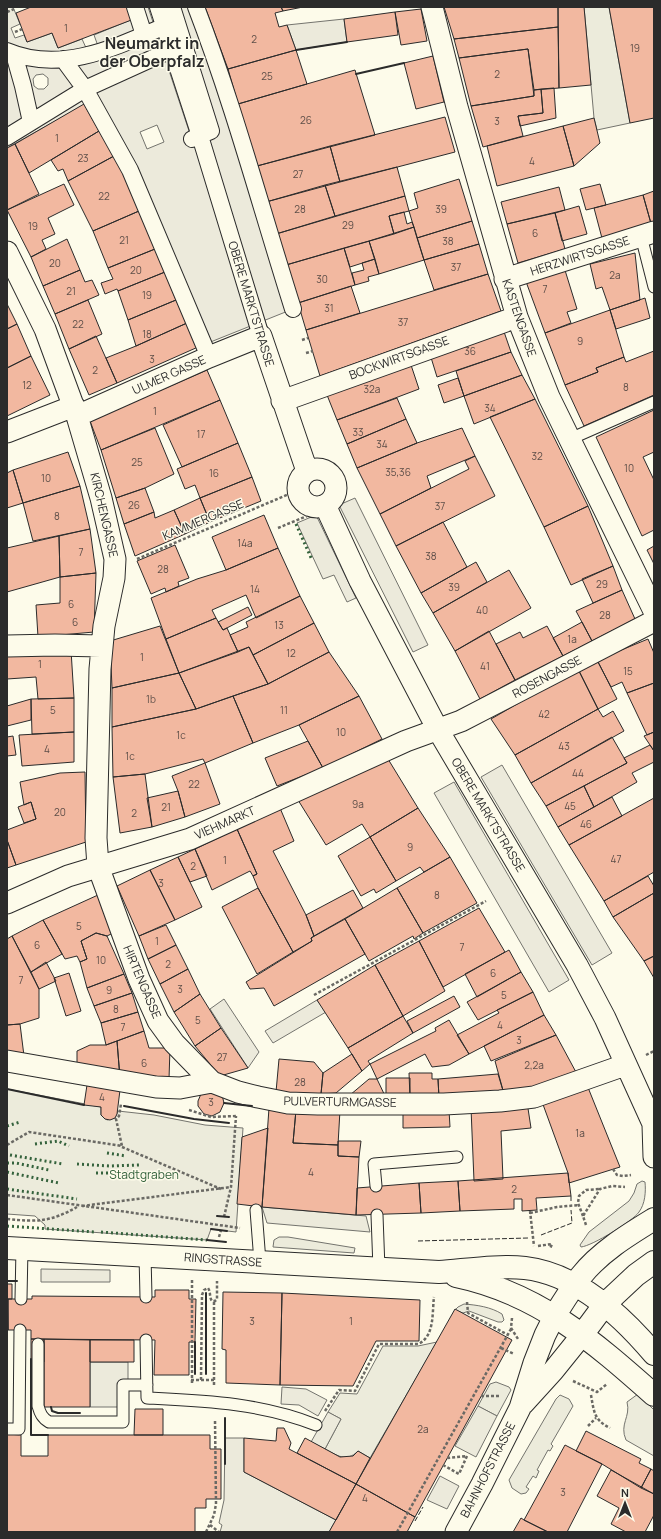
<svg xmlns="http://www.w3.org/2000/svg" width="661" height="1539" viewBox="0 0 661 1539" font-family="Manrope,sans-serif">
<style>
.green{fill:#ecebdb;stroke:#74746e}
.parking{fill:#eceadb;stroke:#74746e;fill-rule:evenodd}
.building{fill:#f2b8a0;stroke:#2b2b2b}
.lines{fill:none;stroke-linecap:round;stroke-linejoin:round}
.service-casing{stroke:#2b2b2b;stroke-width:13}
.pedestrian-casing{stroke:#2b2b2b;stroke-width:18}
.minor-casing{stroke:#2b2b2b;stroke-width:23}
.secondary-casing{stroke:#2b2b2b;stroke-width:24}
.path{stroke:#6a6964;stroke-width:2.5;stroke-dasharray:3 2;stroke-linecap:butt}
.service{stroke:#fdfbea;stroke-width:11}
.pedestrian{stroke:#fdfbea;stroke-width:16}
.minor{stroke:#fdfbea;stroke-width:21}
.secondary{stroke:#fdfbea;stroke-width:22}
.hedge{stroke:#34623c;stroke-width:3;stroke-dasharray:2 3;stroke-linecap:butt}
.fence{stroke:#2b2b2b;stroke-width:1;stroke-dasharray:5 2;stroke-linecap:butt}
.wall{stroke:#2b2b2b;stroke-width:2}
.labels{text-anchor:middle;stroke-width:3;stroke-linejoin:round;paint-order:stroke}
.number-label{font-size:10px;fill:#5d4e48}
.street-label{font-size:12px;fill:#2b2b2b;stroke:#fdfbea}
.park-label{font-size:12px;fill:#34623c;stroke:#fdfbea}
.district-label{font-size:16px;font-weight:bold;fill:#2b2b2b;stroke:#fdfbea}
</style>
<rect width="100%" height="100%" fill="#fdfbea"/>
<!-- green -->
<path class="green" d="M584,7h25l21,116 -33,7 -3,-12z
M7,1089l94,18v8l6,5 8,-2 3,-7 36,4 51,10 38,3 -7,104 -25,-3 -4,11 -162,-11v-4l-10,-9 -28,-2z
M642,1181l3,1c1,10 0,22 -6,30 -6,9 -47,34 -58,35l-1,-2 9,-13 40,-31 5,-8 3,-9z
M279,1237h9l67,11 -1,5 -81,-6 1,-7z
M464,1304c13,1 27,3 38,10l2,6 -2,2h-4l-29,-11 -6,2 -8,-3 3,-3z
M437,1342l-67,116 -12,-7c-12,12 -21,4 -33,-2l16,-30 -13,-7 12,-19 17,1 26,-48h35z
M496,1382l13,5 2,3 -14,26 -19,-10 12,-22z
M638,1394l16,16v46l-28,-16c-7,-16 5,-23 1,-38z
M560,1395l9,4 4,7 -22,38 2,2 -3,5 -2,-1 -11,20 2,1 -3,7 -3,-2 -7,11 3,2 -3,4 -5,1 -9,-6 -3,-8 47,-81z"/>
<!-- parking -->
<path class="parking" d="M7,7h6l7,17 -9,4 4,10 9,-3 3,7 25,-9 6,15 24,-9 5,11 11,-4 -4,-11 39,-16 -4,-12h19l44,133 -20,-133h33l23,62 29,96 36,144 -95,38 -74,-174 -40,-68 -77,43zM43,74l5,4v7l-4,4h-6l-4,-3 -1,-7 3,-4zM157,125l7,17 -17,7 -7,-17z
M344,19l3,23 -51,8 -9,-25z
M355,498l73,147 -15,7 -74,-147z
M316,515l40,83 -9,4 -13,-27 -11,4 -26,-56z
M502,765l110,188 -20,12 -111,-188z
M454,782l115,198 -20,12 -115,-199z
M224,999l35,53 -11,16 -38,-59z
M317,1000l9,12 -53,31 -8,-12z
M262,1207l104,9 4,16 -103,-9z
M41,1269l69,1v12h-69z
M90,1362h38v45h-38z
M282,1387l24,2 21,11 -9,16 -19,-11 -18,-1z
M478,1406l19,10 -21,41 -21,-11z
M328,1412l13,7 -16,30 -14,-7z
M225,1438h19v34l92,48 -7,12h-109l2,-7 -3,-2 5,-23z
M440,1476l19,10 -12,23 -20,-9z"/>
<!-- building -->
<path class="building" d="M31,7h98l5,12 -76,29 -6,-15 -25,9 -11,-29z
M205,7h76l2,4 -8,2 4,14 8,-2 9,25 -68,19z
M281,7h22l-20,4z
M444,7h114v20l-104,12z
M558,7h26l7,78 -32,3z
M609,7h45v111l-24,5z
M421,9l6,32 -26,4 -6,-33z
M395,12l3,23 -51,7 -3,-23z
M558,27l1,61 -25,2 -6,-41 -69,9 -5,-19z
M528,49l6,47 -63,10 -12,-48z
M296,50l11,34 -69,20 -10,-35z
M433,56l11,46 -28,7 -12,-46z
M355,70l20,65 -118,31 -19,-62z
M554,88l2,30 -36,8 -2,-10 25,-3 -2,-24z
M541,89l2,24 -25,3 5,20 -40,11 -12,-41 63,-10v-6z
M84,104l15,27 -70,42 -14,-29z
M445,117l10,35 -115,30 -10,-36z
M594,118l6,25 -26,23 -11,-40z
M563,126l11,40 -77,20 -10,-40z
M99,131l15,25 -46,25 -5,-12 -5,2 -7,-11z
M15,144l24,50 -32,16v-62z
M330,146l10,36 -74,20 -9,-36z
M114,156l10,17 15,38 -46,20 -25,-50z
M397,167l8,29 -70,20 -10,-31z
M459,179l13,42 -55,17 -8,-27 9,-3 -4,-15z
M64,184l10,21 -26,13 7,16 -13,6 4,9 -15,8 -24,-47z
M600,184l6,21 -20,5 -6,-21z
M325,185l10,31 -59,18 -10,-32z
M559,187l6,23 -58,14 -6,-22z
M654,191v36h-2l-9,-32z
M643,195l9,32 -49,15 -9,-34z
M405,196l4,15 -20,5 5,18 -108,31 -10,-31z
M579,206l8,28 -25,7 -7,-28z
M139,211l16,38 -47,19 -15,-37z
M404,212l3,12 5,-2 2,5 -20,7 -5,-18z
M555,213l10,36 -47,14 -11,-39z
M472,221l7,23 -55,16 -7,-22z
M414,227l10,33 -45,14 -10,-33z
M67,239l13,31 -37,16 -12,-29z
M369,241l6,18 -25,8 -6,-19z
M479,244l9,30 -54,16 -10,-30z
M344,248l11,37 -57,18 -12,-38z
M155,249l10,23 -47,19 -1,-2 -12,5 -4,-11 12,-4 -5,-11z
M635,253l5,47 -30,10 -8,-23 -6,2 -6,-25z
M375,259l4,15 -11,3 1,4 -14,4 -3,-12 12,-3 -2,-7z
M564,267l13,42 -10,3 4,11 -26,10 -20,-54z
M80,270l5,12 7,-2 7,15 -44,19 -12,-28z
M165,272l11,28 -48,20 -10,-29z
M488,274l13,37 -181,65 -14,-46z
M351,286l9,27 -54,17 -8,-27z
M645,298l5,20 -34,11 -6,-19z
M88,300l14,34 -33,15 -14,-35z
M176,300l11,23 -51,23 -8,-26z
M7,304l10,20 -10,5z
M610,310l14,47 -28,11 2,4 -33,13 -20,-52z
M187,323l11,24 -81,36 -11,-25 30,-12z
M17,324l14,32 -24,12v-39z
M502,326l9,26 -74,25 -8,-26z
M96,336l21,47 -28,12 -20,-46z
M654,351v44l-70,31 -19,-41 33,-13 -2,-4 28,-11 2,5z
M511,352l11,23 -58,21 -8,-25z
M31,356l19,39 -43,21v-48z
M409,359l10,30 -82,31 -12,-30z
M207,370l13,30 -119,50 -11,-29z
M522,375l13,24 -61,25 -10,-28z
M458,378l6,18 -20,7 -6,-18z
M397,398l9,21 -59,25 -10,-24z
M535,399l53,107 -44,21 -54,-110z
M220,400l18,43 -56,24 -19,-42z
M654,410v42l-11,5 11,23v50l-12,6 -46,-99z
M406,419l11,24 -60,25 -10,-24z
M155,428l19,46 -29,14 -29,10 -15,-48z
M462,428l13,28 -48,20 4,12 -51,26 -23,-46 60,-25z
M238,443l14,34 -52,21 -5,-13 -10,4 -8,-20z
M68,452l12,34 -57,17 -10,-33z
M475,456l20,40 -99,50 -16,-32 89,-45 -4,-8z
M13,470l10,33 -16,5v-35z
M252,477l9,24 -51,21 -10,-24z
M80,486l10,43 -57,12 -10,-38z
M145,488l9,24 -30,12 -8,-26z
M200,498l10,24 -25,12 -11,-24z
M588,506l25,60 -42,19 -27,-58z
M174,510l11,24 -50,22 -11,-32 30,-12 1,6z
M264,515l14,33 -52,22 -14,-33z
M443,522l24,45 -46,26 -25,-47z
M90,529l6,44 -36,4 -1,-41z
M59,536l1,41 -53,15v-44z
M175,545l14,33 -11,4 1,4 -13,6 -1,-4 -14,6 -14,-33z
M654,546v18l-7,-14z
M278,548l22,48 -44,22 -10,-23 -34,15 4,8 -50,21 -15,-41 46,-19 29,-9z
M476,562l11,20 -54,31 -12,-20z
M613,566l9,24 -29,13 -11,-24z
M509,570l22,38 -76,43 -22,-38z
M96,573l-2,59 -56,5 -2,-32 24,-2v-26z
M622,590l13,29 -43,22 -16,-30z
M300,596l14,27 -61,32 -4,-8 -11,5 -8,-17 18,-8 -2,-5z
M248,607l4,8 -29,15 -5,-8z
M216,618l7,12 4,-2 11,24 -59,21 -13,-34z
M582,622l10,19 -29,15 -10,-18z
M314,623l15,29 -61,32 -15,-29z
M160,626l19,47 -67,15 -2,-47z
M547,626l16,30 -48,24 -19,-36 24,-12 3,6z
M489,631l26,49 -35,19 -25,-48z
M648,639l6,14v30l-27,10 -5,-11 -11,5 -14,-27z
M249,647l19,37 -72,25 -17,-36z
M71,650l3,48 -36,1 -2,-22 -29,2v-27z
M329,652l30,44 -60,29 -46,18 -20,-47 35,-12z
M597,660l20,39 -19,10 -20,-40z
M578,669l20,40 -83,46 -24,-36z
M179,673l17,36 -84,18v-39z
M654,683v49l-7,3 -20,-42z
M233,696l20,47 -48,20 -2,-4 -58,15 -32,3 -1,-50 84,-18z
M359,696l23,43 -59,29 -24,-43z
M74,698v34l-42,2 -1,-35z
M31,699v21l-24,6v-20z
M598,709l5,8 10,-6 11,20 -93,52 -16,-28z
M74,732v30l-52,4 -3,-31z
M654,732v19l-10,-15z
M13,736l3,19 -9,1v-19z
M612,737l15,26 -81,43 -15,-23z
M308,741l15,27 -46,18 -12,-28z
M650,745l4,6v11l-22,11 5,9 -43,25 -10,-21 43,-23 -3,-5z
M388,759l30,49 -48,29 -8,-13 -36,21 -28,-45z
M205,763l15,41 -35,13 -7,-26 -6,-15z
M85,772l1,70 -70,23 -9,-25v-10l29,-11 -5,-17 -7,3 -4,-23 40,-9z
M145,774l7,53 -32,6 -7,-56z
M584,786l10,21 -36,20 -12,-21z
M178,791l7,26 -33,10 -5,-29z
M612,797l10,19 -53,29 -11,-18z
M654,798v74l-50,29 -35,-56z
M31,802l5,17 -12,4 -6,-16z
M280,808l14,33 -21,10 33,64 8,21 -3,2 1,3 -19,11 -35,-64 -5,-12 4,-2 -20,-45z
M418,808l32,49 -26,15 -4,-5 -24,14 -26,-44z
M237,829l20,45 -4,2 -3,-5 -38,19 -17,-41z
M370,837l26,44 -20,12 -2,-4 -13,7 -23,-40z
M7,840l9,25 -9,3z
M195,849l12,27 -17,6 -12,-25z
M178,857l24,50 -27,13 -25,-50z
M450,857l27,46 -54,30 -26,-45z
M150,870l25,50 -36,16 -22,-50z
M648,876l6,10v7l-41,24 -9,-16z
M258,888l35,64 -36,22 -35,-67z
M397,888l26,45 -9,6 -1,-3 -44,25 -24,-42z
M353,890l10,18 -49,28 -8,-21z
M654,893v63l-10,5 -31,-44z
M98,895l17,37 -8,4 -11,-3 -15,8 6,18 -7,3 -3,-6 -12,3 -22,-39z
M479,908l26,44 -62,35 -24,-46z
M345,919l20,35 -91,52 -10,-18 -14,1 -4,-7 66,-41 -1,-3z
M43,920l19,34 -31,18 -19,-36z
M166,925l10,20 -28,14 -9,-23z
M96,933l11,3 17,38 -37,14 -7,-26 7,-3 -6,-18z
M12,936l27,53v29l-19,6 -13,1v-86z
M419,941l26,50 -42,25 -28,-51z
M176,945l12,24 -28,15 -12,-25z
M509,950l12,22 -44,25 -12,-23z
M654,956v22l-10,-17z
M46,962l10,19 -17,8 -8,-17z
M375,965l28,51 -55,32 -31,-48z
M188,969l12,25 -26,18 -14,-28z
M521,972l12,20 -55,28 -11,-18z
M69,973l12,38 -15,5 -12,-38z
M124,974l8,19 -38,13 -7,-18z
M533,992l11,23 -75,39 -12,-19 42,-22 -2,-3z
M132,993l6,19 -37,11 -7,-17z
M200,994l21,34 -26,18 -21,-34z
M454,996l6,11 -47,26 -6,-12z
M138,1012l6,19 -38,14 -5,-22z
M544,1015l12,20 -65,26 -7,-15z
M403,1016l10,17 -45,28 2,3 -8,7 -14,-23z
M449,1020l20,34 -20,11 -17,2 -7,-13 -48,25 -7,-15 66,-33 -1,-3z
M20,1024l4,32 -17,-3v-28z
M221,1028l27,40 -28,8 -25,-30z
M144,1031l5,17h21l-1,31 -49,-1 -3,-37z
M556,1035l21,39 -60,19 -13,1 -9,-33z
M117,1041l3,37 -43,-10v-17l13,-6h16z
M352,1054l10,17 -26,22 -15,1 2,-21z
M279,1059l35,3 9,11 -2,21 -45,-2z
M409,1073h23v6h6l1,19h-29z
M498,1074l6,20 -65,4 -1,-19z
M386,1078h24v20h-24z
M369,1079h8l9,19 -36,-3z
M87,1085l33,5 -3,24 -2,4 -5,2 -5,-1 -4,-4v-8l-17,-2z
M587,1085l33,82 -51,16 -1,-10 -27,-74z
M219,1092l3,3 2,8 -4,9 -8,4 -8,-2 -6,-8v-5l3,-7z
M527,1102l4,26 -30,3 2,48 -29,2 -3,-73z
M269,1108l27,2 -3,33 45,2v11l21,1 -3,58 -94,-8z
M296,1110h44l-2,35 -45,-2z
M403,1110h46l1,17 -47,1z
M268,1128l-6,79 -25,-3 5,-67z
M338,1141h23l-2,16 -21,-1z
M568,1173l3,23 -35,2 1,12 -15,1v-12h-8v10l-54,2 -2,-30z
M458,1181l2,30 -39,2 -2,-30z
M419,1183l2,30 -65,2 1,-27z
M7,1284h5v15h-4v31z
M155,1290h34v9h7l-1,43h-6v33h-35l1,-35 -124,-1v-9h-23v-31h24v-3l123,1z
M223,1292l59,1 -2,92 -54,-2v-33l-4,-1z
M282,1293l138,7 -1,41h-43l-23,45 -73,-1z
M455,1309l57,31 -97,177 -59,-33z
M31,1339h13v23h-13z
M44,1339l46,1v67h-46z
M90,1340h44v22h-44z
M135,1409h28v26h-29z
M277,1428h7l7,15 -2,6 67,35 -20,36 -92,-48v-34l32,3z
M586,1431l55,28 -2,4 12,6 -10,19 -39,-24 -26,-13z
M7,1434l14,1v21h27v-21h162v14h11v50h-15v9h-11v24h-188z
M305,1438l35,19 13,-1 5,-5 12,7 -14,26 -59,-31z
M565,1445l37,19 -35,68h-19l-24,-12z
M651,1469l3,2v23l-13,-6z
M611,1470l43,24v21l-9,17h-19l-15,-8 8,-16 -22,-12z
M356,1484l59,33 -8,15h-78z
M521,1518l3,2 24,12h-35z"/>
<g class="lines">
<defs>
<path id="service" d="M641,236l13,51
M570,439l84,-37
M376,1186l-2,-22 83,-7
M256,1210l4,52
M377,1215l2,54
M145,1255l1,42
M21,1299l1,-51
M146,1340l1,58c59,3 114,5 169,27
M38,1344v62c2,7 4,12 11,16h74v-37h24
M7,1429h12l1,-99"/>
<path id="pedestrian" d="M135,7l9,28
M158,7l42,129 61,200
M172,7l39,124 -19,8
M196,7c38,99 65,201 97,302
M7,51c54,23 109,-4 158,-25
M14,54l9,32 8,36
M63,59l22,30 45,81 79,187
M7,137l78,-48 88,-40"/>
<path id="minor" d="M432,7l25,100 60,210 32,80 105,214
M7,252l38,77 32,87 24,82 14,61 -1,19 -10,48 -4,43 -4,169 2,28 41,113 19,42 16,22 38,39
M505,279l149,-47
M282,401l235,-84
M77,416l132,-59 52,-21 46,135
M7,432l67,-26
M298 488a19 19 0 1 1 38 0a19 19 0 1 1-38 0Z
M325,505l35,76 78,149 139,235 28,53 49,108
M7,646l48,-1 46,1
M7,903l61,-27 122,-37 216,-98 55,-20 193,-100
M7,1061l149,26 24,1 32,-6 26,10 20,5 30,6 30,1h126l56,-3 34,-4 91,-32
M653,1125l1,32
M523,1404l30,-33 29,-36
M456,1532l26,-48 38,-76 14,-45 11,-28 10,-20"/>
<path id="secondary" d="M7,1248l432,24c28,-2 58,-7 86,-4 52,6 97,48 129,86
M456,1276c82,17 137,65 198,119
M555,1315c8,-13 16,-26 26,-39 19,-24 47,-41 73,-57
M582,1335l23,-31 31,-29 18,-13"/>
</defs>
<!-- service casing -->
<use href="#service" class="service-casing"/>
<!-- pedestrian casing -->
<use href="#pedestrian" class="pedestrian-casing"/>
<!-- minor casing -->
<use href="#minor" class="minor-casing"/>
<!-- secondary casing -->
<use href="#secondary" class="secondary-casing"/>
<!-- path -->
<path class="path" d="M7,12l7,-3
M15,32l7,-3
M302,340l6,-2
M306,353l7,-2
M278,528l29,-12
M137,559l159,-68
M314,995l172,-94
M646,1055l8,-4
M189,1110l22,7 25,-1
M7,1145l22,-13 93,14 -6,-27 3,-3 2,-12
M122,1147l99,42
M613,1169l4,6 6,1 8,-1
M7,1195l233,33
M82,1206l149,-19
M530,1211l4,35
M530,1213l27,-6 22,-2
M583,1216l-5,-13 1,-7 7,-6 13,-1
M224,1217l7,-30 5,-71
M7,1219c31,3 43,3 70,-12
M586,1225l-3,-9 17,-27 12,-3 13,1
M219,1237l2,-7
M538,1246l14,-2 -2,5
M214,1302v84
M467,1302l1,11 40,22
M512,1318l-1,10 7,11
M501,1348l13,6
M191,1380h23
M201,1380l1,-85 2,-5 4,-2c3,4 1,9 4,13h3l2,-2v-18
M573,1381l24,11 10,-8
M192,1383v-103
M591,1395c3,17 3,25 19,33
M481,1396h19
M325,1411l14,-21 16,1 24,-47h39c17,-7 14,-32 16,-47
M588,1426l8,-8
M443,1465l16,9 8,-18 -20,2
M210,1525l9,7
M206,1532l8,-17 2,-11 -1,-85
M397,1532l114,-203"/>
<!-- service -->
<use href="#service" class="service"/>
<!-- pedestrian -->
<use href="#pedestrian" class="pedestrian"/>
<!-- minor -->
<use href="#minor" class="minor"/>
<!-- secondary -->
<use href="#secondary" class="secondary"/>
<!-- hedge -->
<path class="hedge" d="M296,524l16,36
M7,1126l13,-4
M35,1144l23,-3 11,5
M107,1153l19,3
M10,1155l53,9
M7,1163h9l33,7
M77,1164l32,2 31,-1
M7,1172l52,11
M96,1173h45
M7,1189l70,10
M7,1226l88,6
M101,1232l106,8"/>
<!-- fence -->
<path class="fence" d="M571,1196v5
M541,1235l31,-12 -1,-13
M418,1241l110,-3
M415,1521l8,-14"/>
<!-- wall -->
<path class="wall" d="M296,50l51,-8
M356,74l48,-11
M7,1089l77,16
M224,1103l28,3
M124,1106l70,13 35,4
M217,1216l12,1
M211,1229l16,2
M207,1240l19,2
M7,1281h10
M206,1293v81
M31,1359v76h17
M195,1374v-32
M51,1407l1,4 6,2h22
M225,1418v46"/>
</g>
<g class="labels">
<!-- number labels -->
<g class="number-label">
<text x="66" y="32">1</text>
<text x="254" y="43">2</text>
<text x="635" y="52">19</text>
<text x="497" y="78">2</text>
<text x="267" y="80">25</text>
<text x="306" y="124">26</text>
<text x="497" y="125">3</text>
<text x="57" y="142">1</text>
<text x="83" y="162">23</text>
<text x="532" y="165">4</text>
<text x="298" y="178">27</text>
<text x="104" y="200">22</text>
<text x="300" y="213">28</text>
<text x="441" y="213">39</text>
<text x="348" y="229">29</text>
<text x="33" y="230">19</text>
<text x="535" y="237">6</text>
<text x="124" y="244">21</text>
<text x="448" y="245">38</text>
<text x="55" y="267">20</text>
<text x="456" y="271">37</text>
<text x="136" y="274">20</text>
<text x="615" y="279">2a</text>
<text x="322" y="283">30</text>
<text x="545" y="293">7</text>
<text x="71" y="295">21</text>
<text x="147" y="299">19</text>
<text x="329" y="312">31</text>
<text x="403" y="326">37</text>
<text x="78" y="328">22</text>
<text x="147" y="338">18</text>
<text x="580" y="345">9</text>
<text x="470" y="355">36</text>
<text x="152" y="363">3</text>
<text x="95" y="374">2</text>
<text x="27" y="389">12</text>
<text x="626" y="391">8</text>
<text x="372" y="393">32a</text>
<text x="490" y="412">34</text>
<text x="155" y="415">1</text>
<text x="358" y="436">33</text>
<text x="201" y="438">17</text>
<text x="382" y="448">34</text>
<text x="537" y="460">32</text>
<text x="137" y="466">25</text>
<text x="629" y="472">10</text>
<text x="398" y="476">35,36</text>
<text x="214" y="477">16</text>
<text x="46" y="482">10</text>
<text x="134" y="509">26</text>
<text x="440" y="510">37</text>
<text x="57" y="520">8</text>
<text x="245" y="547">14a</text>
<text x="81" y="556">7</text>
<text x="431" y="560">38</text>
<text x="163" y="573">28</text>
<text x="602" y="588">29</text>
<text x="454" y="591">39</text>
<text x="255" y="593">14</text>
<text x="71" y="608">6</text>
<text x="482" y="614">40</text>
<text x="605" y="619">28</text>
<text x="75" y="626">6</text>
<text x="279" y="629">13</text>
<text x="572" y="643">1a</text>
<text x="291" y="657">12</text>
<text x="142" y="661">1</text>
<text x="40" y="668">1</text>
<text x="485" y="670">41</text>
<text x="628" y="675">15</text>
<text x="151" y="703">1b</text>
<text x="53" y="714">5</text>
<text x="284" y="714">11</text>
<text x="544" y="718">42</text>
<text x="341" y="736">10</text>
<text x="181" y="739">1c</text>
<text x="564" y="750">43</text>
<text x="47" y="753">4</text>
<text x="130" y="760">1c</text>
<text x="578" y="777">44</text>
<text x="194" y="788">22</text>
<text x="358" y="808">9a</text>
<text x="570" y="810">45</text>
<text x="166" y="811">21</text>
<text x="60" y="816">20</text>
<text x="134" y="817">2</text>
<text x="586" y="828">46</text>
<text x="410" y="851">9</text>
<text x="616" y="863">47</text>
<text x="225" y="864">1</text>
<text x="193" y="870">2</text>
<text x="161" y="887">3</text>
<text x="437" y="899">8</text>
<text x="79" y="930">5</text>
<text x="157" y="945">1</text>
<text x="37" y="949">6</text>
<text x="462" y="951">7</text>
<text x="101" y="964">10</text>
<text x="168" y="968">2</text>
<text x="493" y="977">6</text>
<text x="21" y="984">7</text>
<text x="180" y="993">3</text>
<text x="109" y="994">9</text>
<text x="504" y="999">5</text>
<text x="116" y="1013">8</text>
<text x="198" y="1024">5</text>
<text x="500" y="1029">4</text>
<text x="123" y="1031">7</text>
<text x="519" y="1044">3</text>
<text x="222" y="1061">27</text>
<text x="144" y="1067">6</text>
<text x="534" y="1069">2,2a</text>
<text x="300" y="1086">28</text>
<text x="102" y="1101">4</text>
<text x="211" y="1106">3</text>
<text x="580" y="1137">1a</text>
<text x="311" y="1176">4</text>
<text x="514" y="1193">2</text>
<text x="252" y="1325">3</text>
<text x="351" y="1325">1</text>
<text x="423" y="1433">2a</text>
<text x="563" y="1496">3</text>
<text x="365" y="1502">4</text>
</g>
<!-- street labels -->
<g class="street-label">
<text transform="translate(580 256) rotate(-18)" y="4">HERZWIRTSGASSE</text>
<text transform="translate(251 304) rotate(73)" y="4">OBERE MARKTSTRASSE</text>
<text transform="translate(519 318) rotate(71)" y="4">KASTENGASSE</text>
<text transform="translate(399 358) rotate(-20)" y="4">BOCKWIRTSGASSE</text>
<text transform="translate(169 375) rotate(-24)" y="4">ULMER GASSE</text>
<text transform="translate(104 515) rotate(77)" y="4">KIRCHENGASSE</text>
<text transform="translate(203 520) rotate(-23)" y="4">KAMMERGASSE</text>
<text transform="translate(547 677) rotate(-28)" y="4">ROSENGASSE</text>
<text transform="translate(488 815) rotate(59)" y="4">OBERE MARKTSTRASSE</text>
<text transform="translate(225 823) rotate(-24)" y="4">VIEHMARKT</text>
<text transform="translate(142 982) rotate(67)" y="4">HIRTENGASSE</text>
<text transform="translate(340 1102) rotate(1)" y="4">PULVERTURMGASSE</text>
<text transform="translate(223 1260) rotate(4)" y="4">RINGSTRASSE</text>
<text transform="translate(488 1470) rotate(-63)" y="4">BAHNHOFSTRASSE</text>
</g>
<!-- park labels -->
<g class="park-label">
<text x="144" y="1179">Stadtgraben</text>
</g>
<!-- district labels -->
<g class="district-label">
<text x="152" y="49">Neumarkt in<tspan x="152" dy="18">der Oberpfalz</tspan></text>
</g>
</g>
<!-- border -->
<rect width="661" height="1539" fill="none" stroke="#2b2b2b" stroke-width="16"/>
<!-- north arrow -->
<g transform="translate(625 1503)" stroke="#fdfbea" stroke-width="3" paint-order="stroke">
<path d="M0-3L7 15L0 10L-7 15Z" fill="#2b2b2b"/>
<text y="-6" font-size="11" font-weight="bold" text-anchor="middle" fill="#2b2b2b">N</text>
</g>
</svg>
